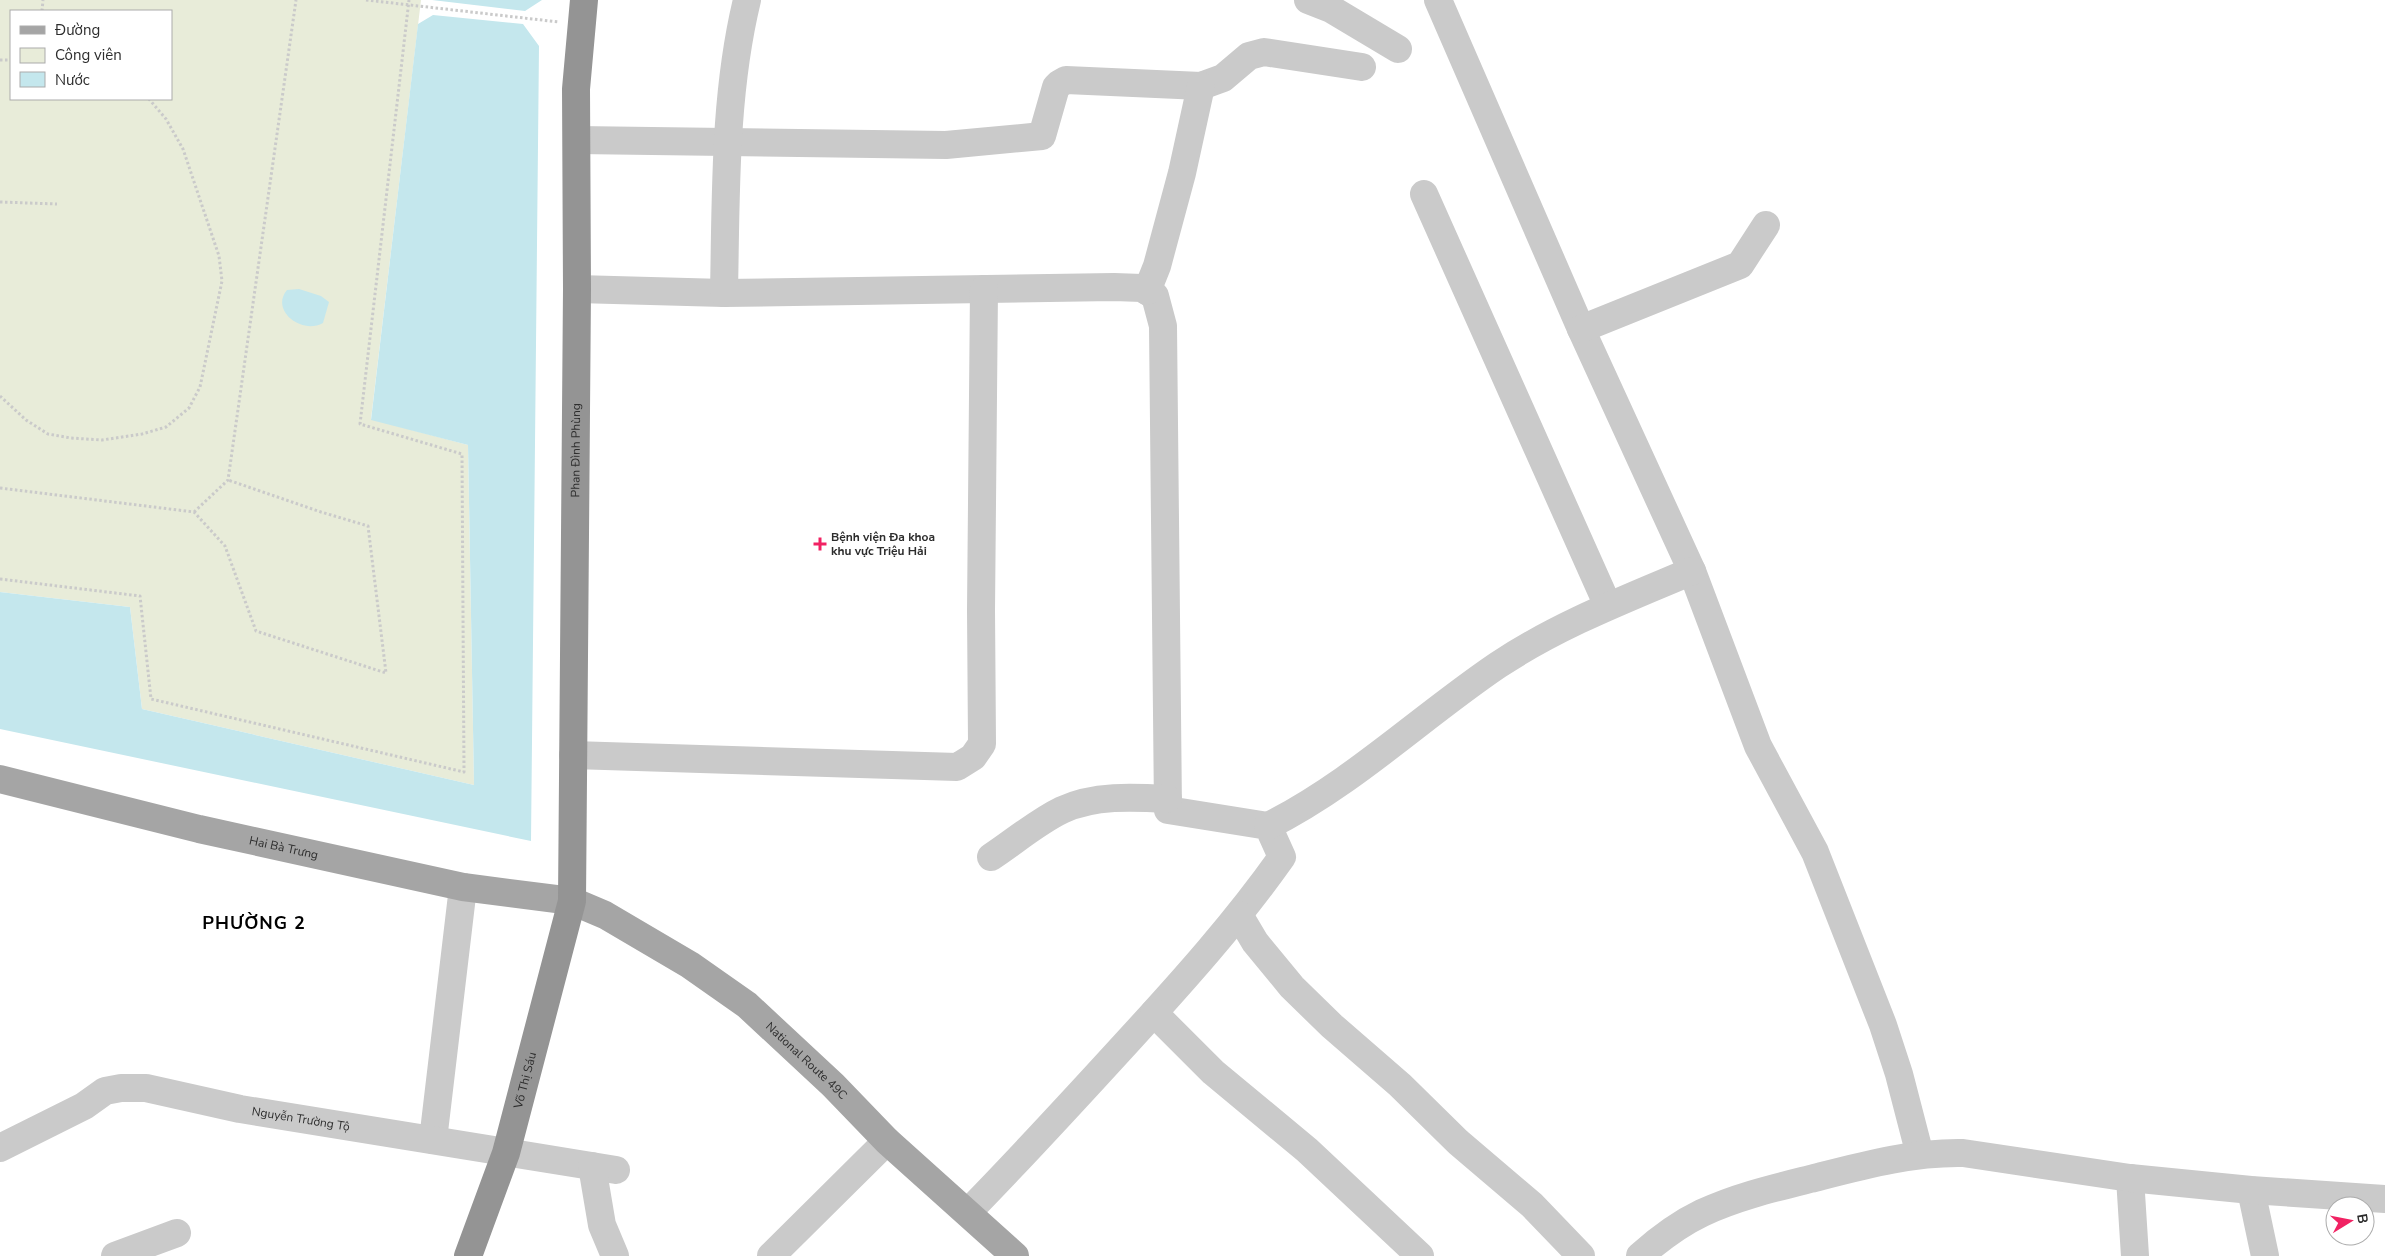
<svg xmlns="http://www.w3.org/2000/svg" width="2385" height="1256" viewBox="0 0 2385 1256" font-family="'Nunito Sans',sans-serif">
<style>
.green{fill:#e8ecd9;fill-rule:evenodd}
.water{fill:#c4e7ed}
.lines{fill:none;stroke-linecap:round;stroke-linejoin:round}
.path{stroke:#cacaca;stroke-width:3;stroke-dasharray:2.5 2.5;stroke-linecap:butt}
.minor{stroke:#cacaca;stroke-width:28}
.major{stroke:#a5a5a5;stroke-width:28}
.highway{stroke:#949494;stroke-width:28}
.poi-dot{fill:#f12263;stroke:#fff;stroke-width:2}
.labels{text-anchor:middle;stroke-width:5;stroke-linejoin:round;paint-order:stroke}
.street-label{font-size:12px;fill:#2d2d2d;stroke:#fff}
.poi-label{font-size:12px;font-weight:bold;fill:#2d2d2d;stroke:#fff;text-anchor:start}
.district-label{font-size:18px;font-weight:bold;letter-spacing:1px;fill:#000;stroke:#fff}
</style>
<rect width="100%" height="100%" fill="#fff"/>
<!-- green -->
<path class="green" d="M0,0h421l-50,419 97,26 6,340 -332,-76 -12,-102 -130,-15zM11,11h160v88h-160z"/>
<!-- water -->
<path class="water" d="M432,0h110l-17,11z
M433,15l90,9 16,22 -8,795 -531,-112v-137l130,15 12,102 332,76 -6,-340 -97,-25 47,-396z
M299,289l22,7 8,6 -6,21c-22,12 -53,-13 -36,-33z"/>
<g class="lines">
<!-- path -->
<path class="path" d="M366,0l193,22
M42,11l1,-11
M0,60h11
M0,202l57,2
M0,396l26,24 22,14 23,4 31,2 40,-6 24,-7 23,-19 11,-21 22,-106 -3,-25 -36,-107 -17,-30 -17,-20
M0,488l194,24 31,34 31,85 130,42 -18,-147 -47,-14 -93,-32
M194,512l34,-32 68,-480
M0,579l140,17 11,103 313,73 -2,-318 -102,-30 49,-424"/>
<!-- minor -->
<g class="minor">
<path d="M1308,0l23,9 67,40"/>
<path d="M1438,0l143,329 111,242 66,175 57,106 68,173 16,49 21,81"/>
<path d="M577,140l369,5 96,-9 14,-49 3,-3 7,-4 135,6 22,-8 26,-22 15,-4 98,15"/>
<path d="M1424,194l184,412"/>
<path d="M577,289l147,4 390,-6 28,1 13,8 8,30 5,484 100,16 14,31c-46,65 -99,124 -153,183 -53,58 -106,116 -161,172"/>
<path d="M1147,291l10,-25 25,-93 19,-87"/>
<path d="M724,293c2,-98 0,-198 23,-293"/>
<path d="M1581,329l159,-64 26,-40"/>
<path d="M573,755l384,12 16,-10 9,-13 -1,-134 3,-321"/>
<path d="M1268,826c84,-42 153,-109 230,-161 60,-40 128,-66 194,-94"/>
<path d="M991,857c23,-15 46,-35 71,-47 32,-15 71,-13 106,-11"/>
<path d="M1239,915l16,27 37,45 40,39 68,59 58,57 74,63 49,51"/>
<path d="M1154,1013l59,59 94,78 113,106"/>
<path d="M433,1140l30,-253"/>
<path id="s1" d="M0,1148l84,-42 21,-15 16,-3h25l94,21 376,61"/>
<path d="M592,1166l10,59 13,31"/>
<path d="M2130,1178l5,78"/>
<path d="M2251,1190l14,66"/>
<path d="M115,1256l62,-23"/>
<path d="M771,1256l116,-115"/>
<path d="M1640,1256c19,-17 39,-32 62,-43 34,-16 72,-25 108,-34 51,-13 101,-27 153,-26l167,25 121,12 134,9"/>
</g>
<!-- major -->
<path class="major" id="s2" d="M0,779l199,50 264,58 109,14 33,14 85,50 57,40 86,80 54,56 128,115"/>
<!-- highway -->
<path class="highway" id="s3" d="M468,1256l38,-103 66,-252 5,-612 -1,-200 8,-89"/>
</g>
<!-- markers -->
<path class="poi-dot" d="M817.5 536.5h5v5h5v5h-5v5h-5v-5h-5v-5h5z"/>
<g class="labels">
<!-- street labels -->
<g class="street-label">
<text dy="4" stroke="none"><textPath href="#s3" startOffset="821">Phan Đình Phùng</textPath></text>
<text dy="4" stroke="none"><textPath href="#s2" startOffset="292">Hai Bà Trưng</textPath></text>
<text dy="4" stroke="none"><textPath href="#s2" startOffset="871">National Route 49C</textPath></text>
<text dy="4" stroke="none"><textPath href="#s3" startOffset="185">Võ Thị Sáu</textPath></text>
<text dy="4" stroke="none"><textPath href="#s1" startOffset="319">Nguyễn Trường Tộ</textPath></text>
</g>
<!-- poi labels -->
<g class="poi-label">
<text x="831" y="541">Bệnh viện Đa khoa<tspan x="831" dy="14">khu vực Triệu Hải</tspan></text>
</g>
<!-- district labels -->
<g class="district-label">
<text x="254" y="929">PHƯỜNG 2</text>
</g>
</g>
<!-- legend -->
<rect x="10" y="10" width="162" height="90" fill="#ffffff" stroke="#ababab"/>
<rect x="20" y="26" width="25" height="8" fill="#a5a5a5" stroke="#ababab"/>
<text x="55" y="35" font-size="15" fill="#2d2d2d">Đường</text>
<rect x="20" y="48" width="25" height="15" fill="#e8ecd9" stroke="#ababab"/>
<text x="55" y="60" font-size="15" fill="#2d2d2d">Công viên</text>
<rect x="20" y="72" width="25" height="15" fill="#c4e7ed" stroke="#ababab"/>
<text x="55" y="85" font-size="15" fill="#2d2d2d">Nước</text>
<!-- north arrow -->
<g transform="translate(2350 1221) rotate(80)"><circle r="24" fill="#ffffff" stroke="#ababab"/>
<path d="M0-4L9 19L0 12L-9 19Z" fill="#f12263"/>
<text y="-8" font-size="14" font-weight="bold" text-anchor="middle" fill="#2d2d2d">B</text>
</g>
</svg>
